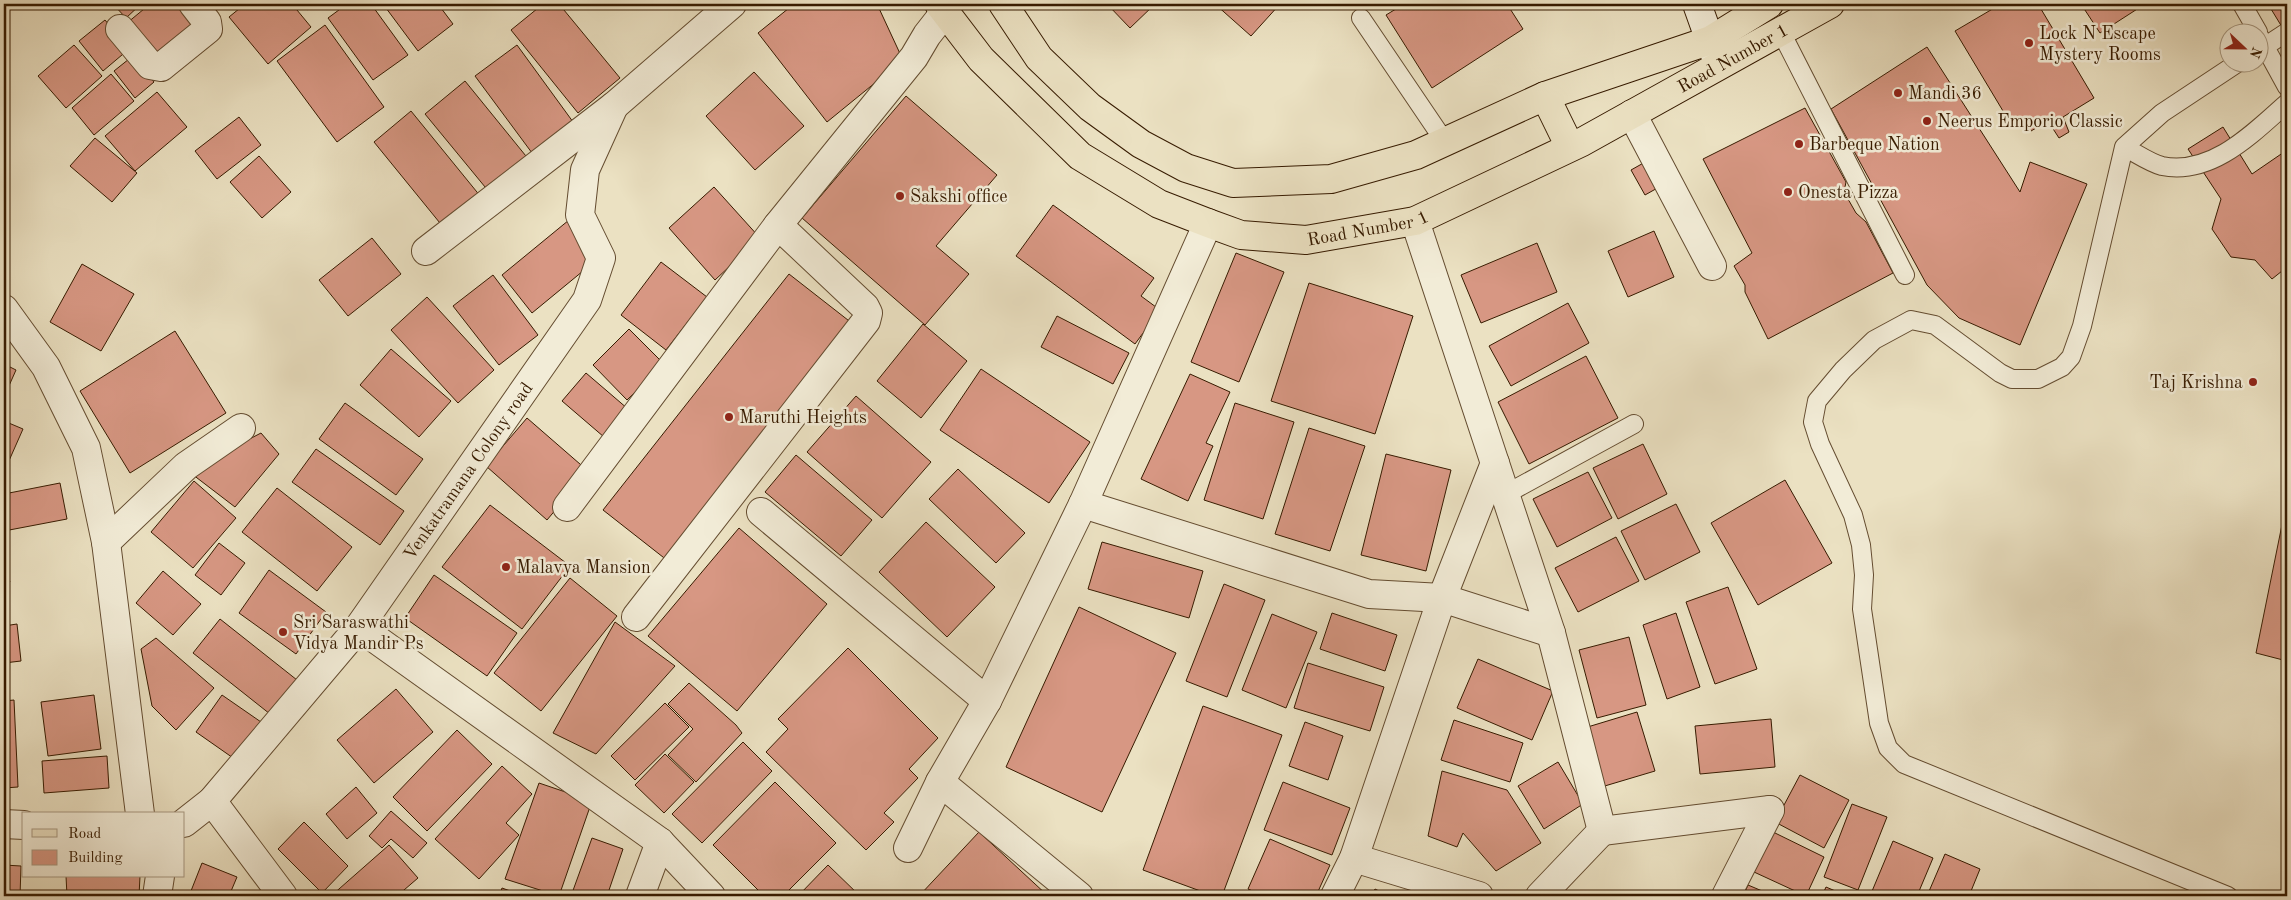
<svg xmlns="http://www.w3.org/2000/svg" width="2291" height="900" viewBox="0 0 2291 900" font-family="'Old Standard TT',serif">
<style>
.building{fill:#d79783;stroke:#371b00}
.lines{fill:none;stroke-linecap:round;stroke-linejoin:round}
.lane-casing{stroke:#644c30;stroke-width:20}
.street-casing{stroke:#644c30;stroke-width:30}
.secondary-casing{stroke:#371b00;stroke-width:30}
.primary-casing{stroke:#371b00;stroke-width:30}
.lane{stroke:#f2ecd7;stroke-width:18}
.street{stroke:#f2ecd7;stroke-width:28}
.secondary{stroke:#f2ecd7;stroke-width:28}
.primary{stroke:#ebe1c2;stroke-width:28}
.poi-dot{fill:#8f2418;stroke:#f2ecd7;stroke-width:2}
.labels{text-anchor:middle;stroke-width:5;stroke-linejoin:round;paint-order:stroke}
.poi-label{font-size:18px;fill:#371b00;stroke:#f2ecd7;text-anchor:start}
.street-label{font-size:18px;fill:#371b00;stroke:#f2ecd7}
</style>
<rect width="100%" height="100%" fill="#ebe1c2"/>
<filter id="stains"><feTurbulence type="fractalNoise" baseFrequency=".004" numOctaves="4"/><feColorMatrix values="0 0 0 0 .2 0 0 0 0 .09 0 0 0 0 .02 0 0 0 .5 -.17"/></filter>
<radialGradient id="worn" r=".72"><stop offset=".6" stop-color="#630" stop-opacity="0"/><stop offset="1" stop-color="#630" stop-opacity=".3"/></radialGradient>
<!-- building -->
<path class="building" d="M113,4h28l-15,14z
M150,4h35l17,21 -44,37 -31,-39z
M245,4h47l19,23 -43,37 -39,-47z
M301,4h13l-7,6z
M347,4h24l37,51 -35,25 -45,-62z
M383,4h55l15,20 -35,27z
M543,4h16l61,74 -42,35 -67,-83z
M794,4h83l26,56 -76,62 -69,-89z
M1107,4h48l-25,24z
M1215,4h65l-29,32z
M1404,4h103l16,25 -91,59 -46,-73z
M2001,4h37l56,94 -31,19 6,15 -10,6 -11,-17 -17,10 -22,-10 -54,-90z
M2081,4h64l-45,29z
M2268,4h19v20l-5,3z
M105,20l24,29 -26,22 -24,-30z
M325,25l59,82 -47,35 -60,-81z
M74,45l28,31 -36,32 -28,-32z
M517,45l59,81 -41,31 -60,-81z
M1927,47l93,145 10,-30 57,22 -67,161 -61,-27 -32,-33 -96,-176z
M134,55l20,27 -19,16 -21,-27z
M754,72l50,54 -49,44 -49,-54z
M111,74l23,27 -40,34 -22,-27z
M465,81l65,80 -40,32 -65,-79z
M157,92l30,35 -52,44 -30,-35z
M906,96l91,79 -61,71 33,28 -44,51 -123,-107z
M1805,108l41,74 -2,10 12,21 10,9 27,51 -125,66 -23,-47v-7l-11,-19 18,-13 -49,-94z
M411,111l70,86 -37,31 -70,-86z
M239,117l22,28 -44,34 -22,-28z
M2223,127l29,47 35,-24v117l-15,12 -17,-19 -24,-3 -19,-28 9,-30 -33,-50z
M95,138l42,35 -25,29 -42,-36z
M259,156l32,36 -29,26 -32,-36z
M1647,161l14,25 -16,9 -14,-25z
M714,187l46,51 -45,42 -46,-52z
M1053,205l101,73 -13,18 19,14 -25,34 -119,-88z
M569,220l31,37 -68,56 -30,-38z
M1654,231l20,46 -46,20 -20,-46z
M372,238l29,36 -53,42 -29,-36z
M1537,243l20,49 -76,31 -20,-48z
M1236,253l48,19 -45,110 -48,-20z
M661,262l46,35 -41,53 -45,-35z
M82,264l52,30 -33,57 -51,-29z
M789,274l64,50 -185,237 -65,-51z
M493,275l45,60 -39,30 -46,-59z
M1309,283l104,33 -38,118 -104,-33z
M427,297l67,73 -36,33 -67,-73z
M1568,303l21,40 -78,43 -22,-40z
M1057,316l72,37 -16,31 -72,-37z
M923,324l44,37 -46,57 -44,-37z
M629,329l35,35 -37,36 -34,-35z
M175,331l51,82 -96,60 -50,-82z
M391,349l60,52 -32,36 -59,-52z
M1586,356l32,62 -89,46 -31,-62z
M4,364l12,6 -12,27z
M981,369l109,73 -41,61 -109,-73z
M586,373l42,36 -24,28 -42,-36z
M1190,374l40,18 -24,51 7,3 -25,55 -47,-22z
M856,396l75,66 -49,56 -75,-66z
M345,403l78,56 -27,36 -77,-56z
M1235,403l59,19 -31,97 -59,-19z
M527,418l61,53 -41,49 -61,-54z
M4,421l19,8 -19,43z
M1309,428l56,18 -35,105 -55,-17z
M261,433l18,21 -44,53 -47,-36z
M1643,444l24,50 -49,25 -25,-51z
M316,449l88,62 -24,34 -88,-63z
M1386,454l65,16 -25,101 -65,-16z
M796,455l76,65 -31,36 -76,-64z
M958,469l67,64 -29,30 -67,-64z
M1588,472l24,46 -55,29 -24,-48z
M1785,480l47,83 -74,42 -47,-82z
M194,481l42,37 -43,50 -42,-36z
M60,483l7,36 -63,12v-37z
M277,488l75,59 -35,44 -75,-59z
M2287,500v161l-31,-8z
M1676,504l24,48 -55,28 -24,-49z
M490,505l80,61 -48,63 -80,-62z
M926,522l69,65 -48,50 -68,-65z
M739,528l88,76 -90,107 -89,-75z
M1616,537l23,44 -61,31 -23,-44z
M1102,542l101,29 -14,47 -101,-29z
M219,543l26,20 -24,32 -26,-20z
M269,570l57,42 -30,42 -57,-41z
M163,571l38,33 -28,31 -37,-32z
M434,575l83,58 -30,43 -82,-58z
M4,577l6,4 -6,10z
M570,578l47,38 -76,95 -47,-38z
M1224,584l41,16 -38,97 -41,-16z
M1728,587l29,82 -42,15 -29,-82z
M1079,607l97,46 -74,159 -96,-45z
M1332,613l65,22 -12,36 -65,-22z
M1676,613l24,74 -33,12 -24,-74z
M1272,614l45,18 -31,76 -44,-18z
M220,619l77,61 -27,34 -77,-61z
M615,622l60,44 -79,88 -43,-21z
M17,624l4,37 -17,2v-37z
M1629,637l17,68 -49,13 -18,-68z
M156,638l58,50 -38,42 -24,-24 -11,-57z
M848,648l90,90 -29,31 9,9 -34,35 10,9 -28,28 -100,-98 22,-23 -10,-10z
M1478,659l75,32 -21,49 -75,-32z
M1308,663l76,24 -14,44 -76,-23z
M689,683l47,42 6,8 -46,49 -28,-27 25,-26 -25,-25z
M396,689l37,43 -59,51 -37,-43z
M94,695l7,54 -53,7 -7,-54z
M222,695l39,27 -25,38 -40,-28z
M14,700l4,87 -14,1v-87z
M665,703l24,24 -54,53 -24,-24z
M1203,706l79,29 -60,161h-8l-71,-26z
M1637,712l18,59 -57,17 -17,-59z
M1771,719l4,48 -75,7 -5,-48z
M1454,720l69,23 -13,39 -69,-22z
M1305,722l38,14 -15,44 -39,-14z
M457,730l35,34 -65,67 -34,-34z
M743,742l29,29 -70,72 -30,-29z
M665,754l29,28 -30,31 -29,-28z
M107,756l2,32 -65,5 -2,-32z
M1558,762l25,42 -39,25 -26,-43z
M502,766l30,28 -26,29 13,12 -40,44 -44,-40z
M1442,771l65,19 34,53 -45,28 -33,-38 -6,14 -29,-11z
M1800,775l49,25 -25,48 -49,-26z
M775,782l61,61 -53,53h-19l-51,-51z
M1283,782l67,26 -18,47 -68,-25z
M539,783l53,18 -33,95 -54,-17z
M356,787l21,26 -30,26 -21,-25z
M1852,804l35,13 -29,73 -34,-13z
M391,811l36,32 -14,15 -22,-19 -9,9 -13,-12z
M304,822l44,44 -26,27 -44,-44z
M979,832l69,64h-129z
M1773,832l51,25 -18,39 -52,-24z
M592,838l31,11 -16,47h-36z
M1270,839l60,26 -14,31h-52l-16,-7z
M1893,841l40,17 -16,38h-47z
M389,845l29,33 -21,18h-66z
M1945,854l35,15 -11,27h-42z
M202,863l35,14 -8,19h-40z
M4,865l17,1 -1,30h-16z
M828,865l32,31h-62z
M66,876h74l-1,20h-72z
M1748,885l26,11h-31z
M1826,887l21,9h-25z
M502,888l22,8h-25z
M1375,889l14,7h-18z"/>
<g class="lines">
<defs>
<path id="lane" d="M2242,4l16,28
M1361,18l84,124
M1781,32l124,243
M2258,34l29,53
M2258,51l29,-19
M2124,147c12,6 26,16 38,19 50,10 91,-33 125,-63
M1506,494l128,-70
M2228,896l-324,-132 -16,-16 -9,-25 -17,-114 2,-34 -3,-30 -8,-30 -33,-71 -7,-22 4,-21 26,-31 31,-30 37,-20 24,5 65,48 12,6h26l24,-12 9,-10 11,-31 42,-179 38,-34 77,-51"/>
<g id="street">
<path d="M120,29l30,36 11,2 47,-38 -1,-7 -14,-18"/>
<path d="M1632,114l80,152"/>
<path d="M1415,221l136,412 51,198 168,-21"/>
<path d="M426,251l188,-145 118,-102"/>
<path d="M4,309l42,58 40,81 20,94 34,272"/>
<path d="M1083,504l286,90 73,4 109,35"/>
<path d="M567,507l211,-282 136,-168 13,-22 18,-23"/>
<path d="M761,512l226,189"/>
<path d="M106,542l80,-76 55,-38"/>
<path d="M636,617l230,-296 2,-8 -3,-6 -87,-82"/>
<path d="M359,627l301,215 51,54"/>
<path d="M940,782l139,114"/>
<path id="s1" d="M212,801l147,-174 228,-327 14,-42 -21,-43 5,-45 29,-64"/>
<path d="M184,823l28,-22 71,95"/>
<path d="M4,824l20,1"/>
<path d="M908,848l32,-66 47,-81 96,-197 125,-281"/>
<path d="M1354,858l125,38"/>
<path d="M157,896l3,-20"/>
<path d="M640,896l20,-54"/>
<path d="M1335,896l19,-38 88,-260 53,-135"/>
<path d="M1540,896l62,-65"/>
<path d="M1726,896l44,-86"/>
</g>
<path id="secondary" d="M1697,4l21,59"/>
<g id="primary">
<path id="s2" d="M939,4l42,55 99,97 79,48 49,19 33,12 65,5 109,-19 167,-79 248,-138"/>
<path d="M1003,4l36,54 51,49 51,37 45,24 47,15 98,-4 85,-24 129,-59 166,-56 58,-36"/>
<path d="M1545,96l25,51"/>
</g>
</defs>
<!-- lane casing -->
<use href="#lane" class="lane-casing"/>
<!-- street casing -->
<use href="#street" class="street-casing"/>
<!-- secondary casing -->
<use href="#secondary" class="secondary-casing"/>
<!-- primary casing -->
<use href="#primary" class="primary-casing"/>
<!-- lane -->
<use href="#lane" class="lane"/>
<!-- street -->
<use href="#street" class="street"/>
<!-- secondary -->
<use href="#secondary" class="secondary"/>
<!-- primary -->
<use href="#primary" class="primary"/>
</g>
<!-- markers -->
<g class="poi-dot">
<circle cx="2029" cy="43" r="5"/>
<circle cx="1898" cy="93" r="5"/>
<circle cx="1927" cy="121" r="5"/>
<circle cx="1799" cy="144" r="5"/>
<circle cx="1788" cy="192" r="5"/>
<circle cx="900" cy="196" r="5"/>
<circle cx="2253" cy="382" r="5"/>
<circle cx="729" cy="417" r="5"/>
<circle cx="506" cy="567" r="5"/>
<circle cx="283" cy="632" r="5"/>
</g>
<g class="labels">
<!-- poi labels -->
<g class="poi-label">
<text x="2039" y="39">Lock N Escape<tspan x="2039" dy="21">Mystery Rooms</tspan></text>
<text x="1908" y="99">Mandi 36</text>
<text x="1937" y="127">Neerus Emporio Classic</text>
<text x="1809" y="150">Barbeque Nation</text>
<text x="1798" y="198">Onesta Pizza</text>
<text x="910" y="202">Sakshi office</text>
<text x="2243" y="388" text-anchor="end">Taj Krishna</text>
<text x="739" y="423">Maruthi Heights</text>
<text x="516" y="573">Malavya Mansion</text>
<text x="293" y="628">Sri Saraswathi<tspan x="293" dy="21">Vidya Mandir Ps</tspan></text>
</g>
<!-- street labels -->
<g class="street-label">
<text dy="6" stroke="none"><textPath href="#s2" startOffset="921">Road Number 1</textPath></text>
<text dy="6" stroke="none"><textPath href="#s2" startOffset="516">Road Number 1</textPath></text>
<text dy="6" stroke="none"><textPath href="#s1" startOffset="418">Venkatramana Colony road</textPath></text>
</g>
</g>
<!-- margin -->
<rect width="2291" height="900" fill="none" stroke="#ebe1c2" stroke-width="20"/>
<rect x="5" y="5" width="2281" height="890" fill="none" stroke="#371b00" stroke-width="2.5"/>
<rect x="10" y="10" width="2271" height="880" fill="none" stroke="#371b00"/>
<!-- legend -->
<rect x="22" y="812" width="162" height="65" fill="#f2ecd7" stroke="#a79881"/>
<rect x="32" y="829" width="25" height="8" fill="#ebe1c2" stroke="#a79881"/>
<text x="68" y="838" font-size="15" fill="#371b00">Road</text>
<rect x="32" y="850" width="25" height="15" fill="#d79783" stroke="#a79881"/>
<text x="68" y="862" font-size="15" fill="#371b00">Building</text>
<!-- north arrow -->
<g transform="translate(2244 48) rotate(112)"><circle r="24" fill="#f2ecd7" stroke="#a79881"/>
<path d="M0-4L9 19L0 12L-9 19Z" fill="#8f2418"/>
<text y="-8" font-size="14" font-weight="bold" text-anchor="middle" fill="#371b00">N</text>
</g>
<rect width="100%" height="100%" filter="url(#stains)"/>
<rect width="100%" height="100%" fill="url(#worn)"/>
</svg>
